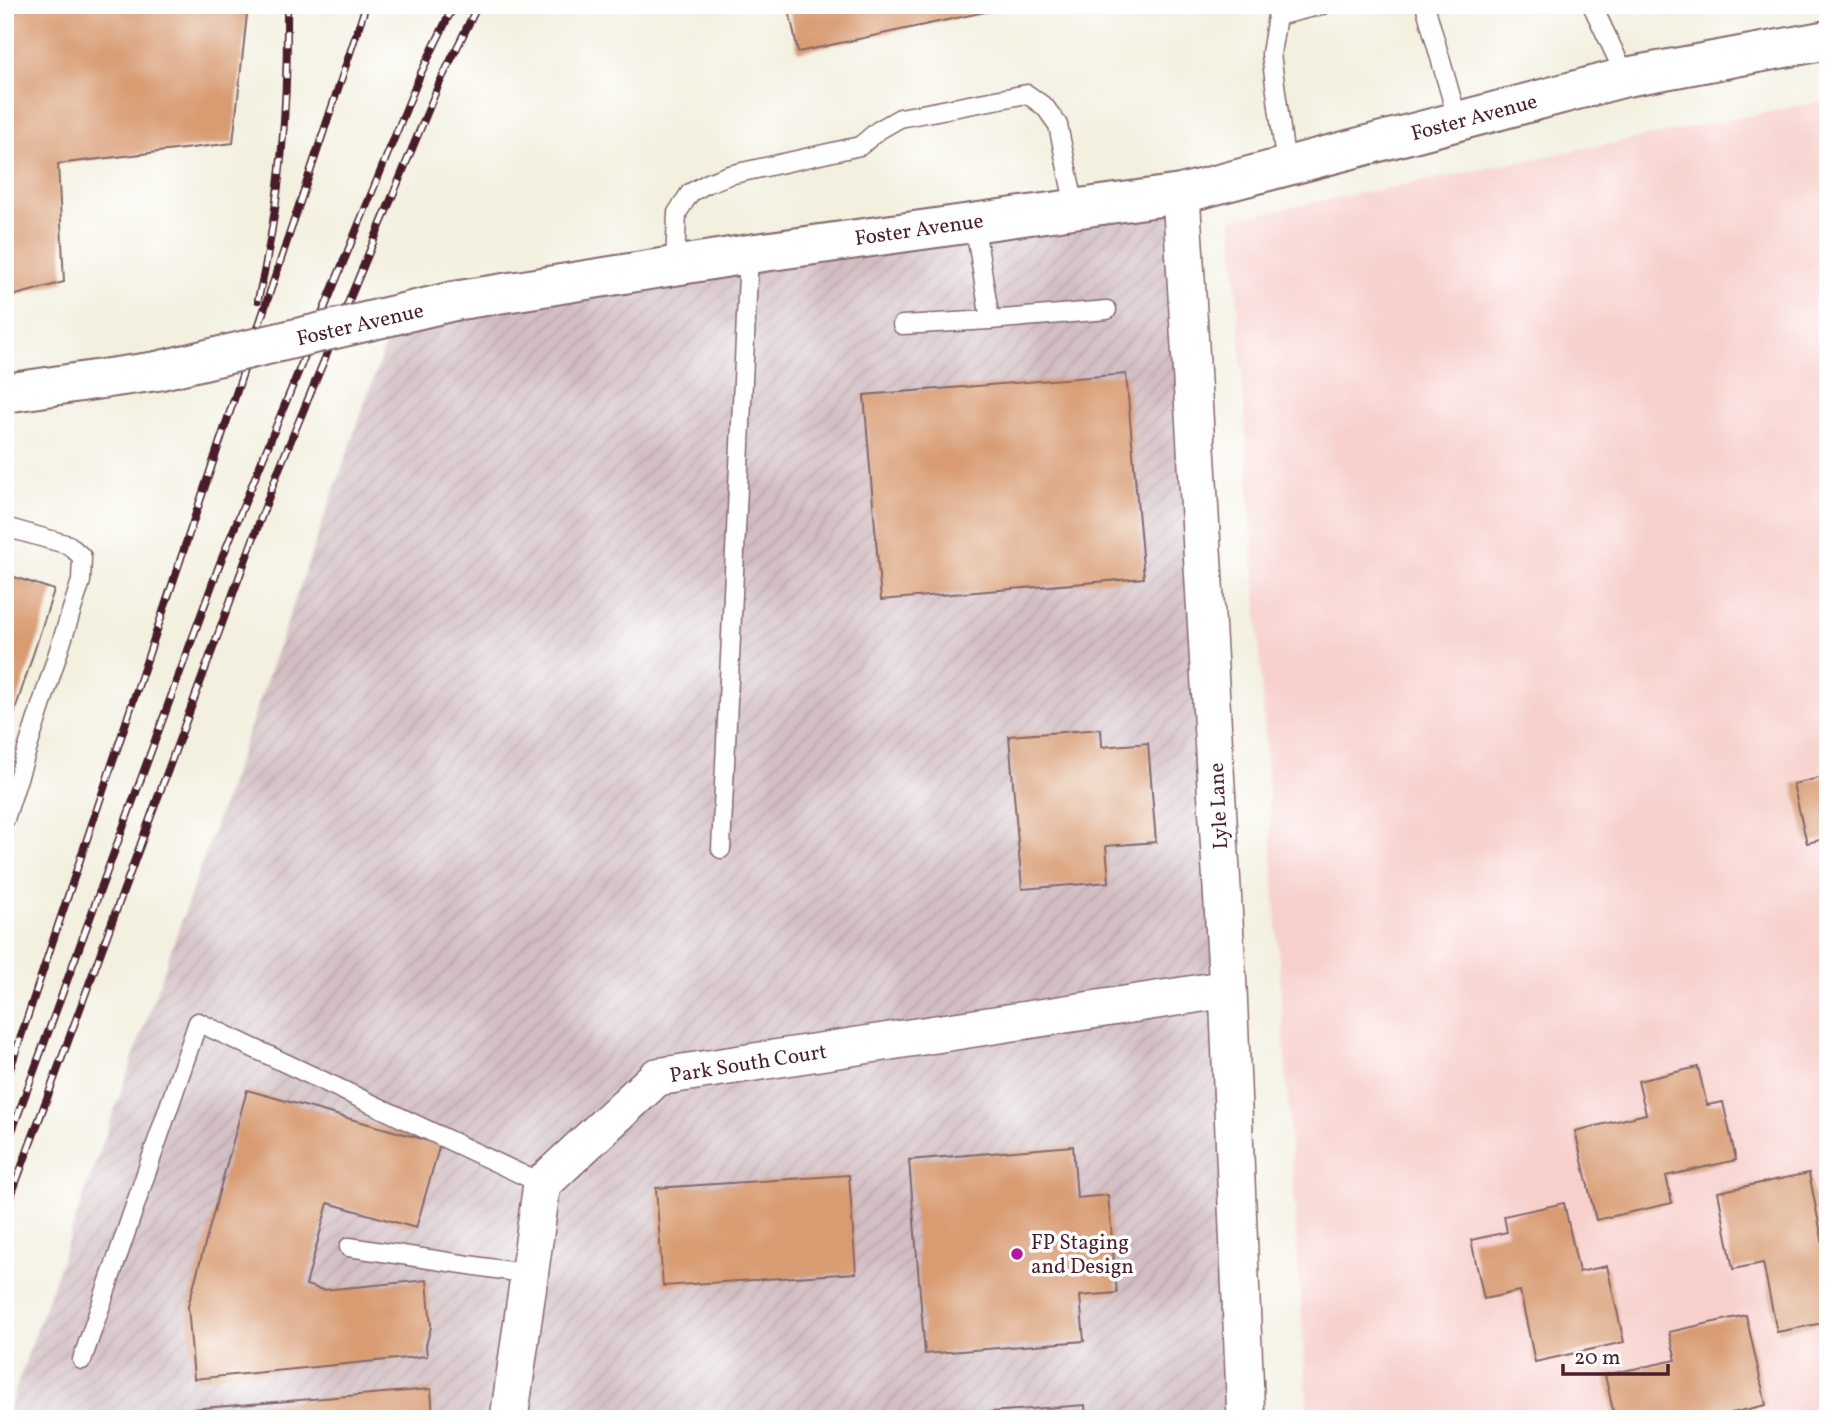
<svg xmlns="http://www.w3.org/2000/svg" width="1833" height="1424" viewBox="0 0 1833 1424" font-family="Vollkorn,serif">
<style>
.built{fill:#f7d0cc}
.industrial{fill:url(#industrial-furrows)}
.building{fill:#d89b72}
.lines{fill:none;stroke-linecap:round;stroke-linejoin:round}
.lane-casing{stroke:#85686a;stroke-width:21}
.street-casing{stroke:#85686a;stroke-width:40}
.secondary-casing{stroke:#85686a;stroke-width:42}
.lane{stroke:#fff;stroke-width:18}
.street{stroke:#fff;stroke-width:37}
.secondary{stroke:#fff;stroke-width:38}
.rail-casing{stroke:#4a1f2b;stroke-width:8}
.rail{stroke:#fff;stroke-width:5;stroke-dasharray:16;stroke-linecap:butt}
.secondary-bridge-casing{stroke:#85686a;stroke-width:42;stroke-linecap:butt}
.secondary-bridge{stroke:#fff;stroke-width:38}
.poi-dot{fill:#b5179e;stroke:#fff;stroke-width:2.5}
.labels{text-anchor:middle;stroke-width:7;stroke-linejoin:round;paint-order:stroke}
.street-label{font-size:21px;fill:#4a1f2b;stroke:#fff}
.poi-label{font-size:21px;fill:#4a1f2b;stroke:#fff;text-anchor:start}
</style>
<defs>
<pattern id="industrial-furrows" width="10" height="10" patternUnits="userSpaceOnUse" patternTransform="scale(1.75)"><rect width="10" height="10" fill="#d2bec3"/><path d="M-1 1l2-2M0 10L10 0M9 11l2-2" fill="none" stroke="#b6a3a8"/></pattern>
</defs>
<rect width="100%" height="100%" fill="#fff"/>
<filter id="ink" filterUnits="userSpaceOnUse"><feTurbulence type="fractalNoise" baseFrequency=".0143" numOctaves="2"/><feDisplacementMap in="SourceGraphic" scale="14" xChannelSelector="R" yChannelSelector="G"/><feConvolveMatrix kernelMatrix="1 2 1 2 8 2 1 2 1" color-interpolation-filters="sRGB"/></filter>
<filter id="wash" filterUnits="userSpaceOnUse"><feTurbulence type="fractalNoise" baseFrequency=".00686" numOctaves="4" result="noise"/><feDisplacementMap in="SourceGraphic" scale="28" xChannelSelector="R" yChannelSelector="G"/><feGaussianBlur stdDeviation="1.57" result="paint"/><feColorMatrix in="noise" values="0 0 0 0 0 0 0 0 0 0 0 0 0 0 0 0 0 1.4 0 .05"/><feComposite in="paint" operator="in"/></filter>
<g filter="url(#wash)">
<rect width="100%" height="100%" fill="#f3f0df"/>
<!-- built -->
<path class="built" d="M1828,100v1319h-520l-76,-1200z"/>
<!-- industrial -->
<path class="industrial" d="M1181,194l65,1225h-1241l391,-1104z"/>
<g id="blocks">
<!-- building -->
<path class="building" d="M5,5h243l-15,138 -175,21 6,118 -59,16z
M788,5h225v1l-215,46z
M1126,374l18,204 -263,22 -17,-205z
M5,574l49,16 -48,148h-1z
M1101,729l1,18 46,-4 8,99 -50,4 3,36 -87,7 -13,-153z
M1828,776v62l-21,5 -14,-59z
M1698,1067l9,38 16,-3 13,58 -70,16 6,27 -76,17 -21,-89 71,-17 -8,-33z
M247,1090l193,54 -24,84 -88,-25 -22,82 17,5 104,-10 4,47 -5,18 1,11 -233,23 -6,-73z
M1073,1146l4,52 31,-3 9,98 -37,3 4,45 -159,13 -16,-194z
M1809,1173l14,71 5,-1v79l-51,10 -14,-69 -30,6 -15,-77z
M849,1175l7,98 -193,13 -7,-98z
M1564,1203l15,69 28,-6 17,76 -89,20 -15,-71 -36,8 -13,-59 36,-8 -3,-16z
M1746,1315l20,90 -60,14h-91l-10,-44 71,-15 -7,-28z
M431,1389l2,30h-241l-1,-10z
M1085,1405l1,14h-165v-2z"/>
</g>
</g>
<g filter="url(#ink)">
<use href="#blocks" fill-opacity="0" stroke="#85686a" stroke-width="2"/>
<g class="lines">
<defs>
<path id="lane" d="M1425,5l33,116
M1592,5l34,72
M1286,166l-15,-112 6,-38 45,-11
M974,221l16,99 117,-10
M675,266l2,-53 13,-20 18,-10 21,-8 131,-29 19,-16 21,-12 127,-24 18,13 13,18 17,83
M902,325l88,-5
M5,527l64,18 13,12 -1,24 -76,238
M721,849l28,-595
M349,1247l180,27
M82,1360l116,-338 344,162"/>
<path id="street" d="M1181,194l47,795 18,430
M509,1419l33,-235 115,-107 571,-88"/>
<path id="secondary" d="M454,301l295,-47 432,-60 445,-117 202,-37
M5,393l152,-22"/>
</defs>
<!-- lane casing -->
<use href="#lane" class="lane-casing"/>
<!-- street casing -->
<use href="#street" class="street-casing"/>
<!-- secondary casing -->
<use href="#secondary" class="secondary-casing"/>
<!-- lane -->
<use href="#lane" class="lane"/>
<!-- street -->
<use href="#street" class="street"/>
<!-- secondary -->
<use href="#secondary" class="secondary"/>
<defs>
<path id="rail" d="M258,300c23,-99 30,-193 29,-295
M5,1084l361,-1079
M5,1150l215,-587 200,-488 34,-70
M5,1212l274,-743 160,-385 39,-79"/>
</defs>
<!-- rail casing -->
<use href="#rail" class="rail-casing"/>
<!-- rail -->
<use href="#rail" class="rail"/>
<defs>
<path id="secondary-bridge" d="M157,371l297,-70"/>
</defs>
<!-- secondary-bridge casing -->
<use href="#secondary-bridge" class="secondary-bridge-casing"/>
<!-- secondary-bridge -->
<use href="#secondary-bridge" class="secondary-bridge"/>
</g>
</g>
<!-- markers -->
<circle class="poi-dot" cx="1017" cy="1254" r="7"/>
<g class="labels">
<!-- street labels -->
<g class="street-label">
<text transform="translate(1474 117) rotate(-15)" y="7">Foster Avenue</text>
<text transform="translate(919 229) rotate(-8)" y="7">Foster Avenue</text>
<text transform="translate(360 324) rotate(-13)" y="7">Foster Avenue</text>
<text transform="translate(1218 806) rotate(-93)" y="7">Lyle Lane</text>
<text transform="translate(748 1063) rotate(-9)" y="7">Park South Court</text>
</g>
<!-- poi labels -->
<g class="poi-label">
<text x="1031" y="1249">FP Staging<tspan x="1031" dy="24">and Design</tspan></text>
</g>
</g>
<!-- margin -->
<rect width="1833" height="1424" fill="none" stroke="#fff" stroke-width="28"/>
<!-- scale -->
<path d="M1563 1364v10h105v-10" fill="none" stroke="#4a1f2b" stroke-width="3.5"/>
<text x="1574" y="1364" font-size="21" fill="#4a1f2b" stroke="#ffffff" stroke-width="5" paint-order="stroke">20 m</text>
</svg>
